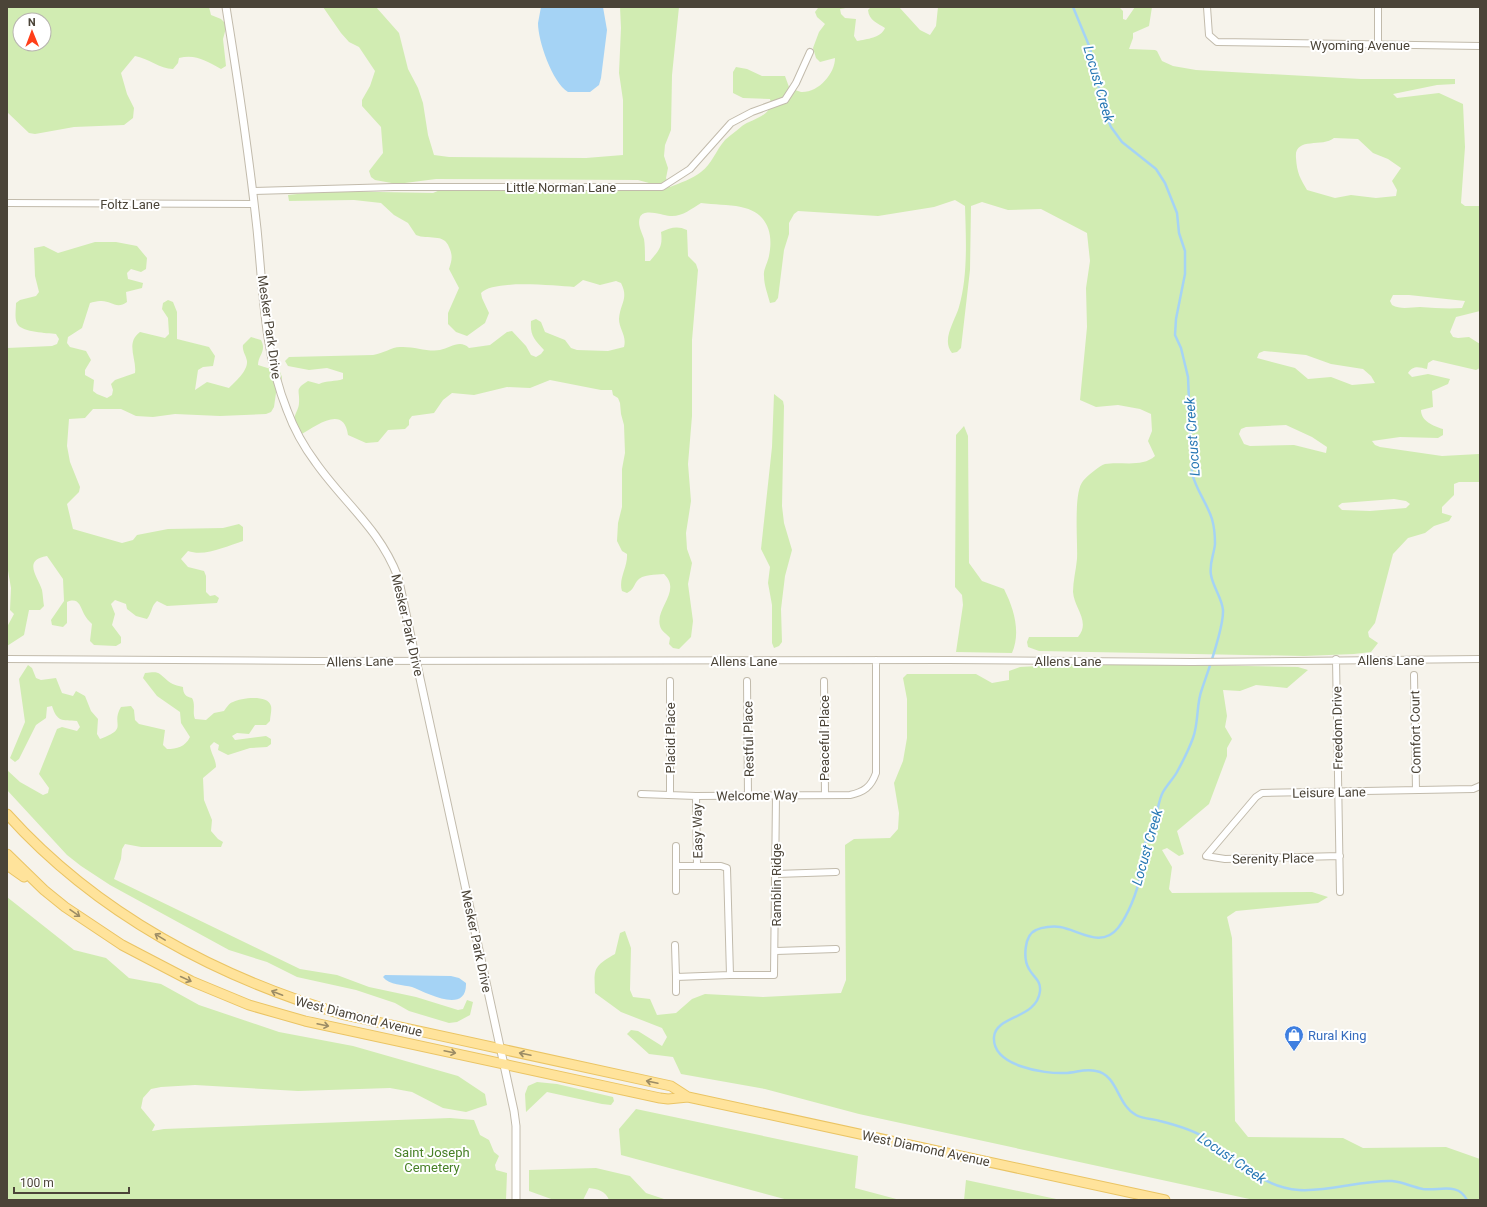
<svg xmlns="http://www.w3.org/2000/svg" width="1487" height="1207" viewBox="0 0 1487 1207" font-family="Roboto,sans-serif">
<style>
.green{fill:#d1ecb2;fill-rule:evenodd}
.water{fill:#a5d3f5}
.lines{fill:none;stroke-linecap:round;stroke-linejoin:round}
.stream{stroke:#a5d3f5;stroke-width:2.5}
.minor-casing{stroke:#c2bbac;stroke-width:8}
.tertiary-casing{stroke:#c2bbac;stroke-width:9}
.primary-casing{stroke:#eac464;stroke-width:11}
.minor{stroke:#fff;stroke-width:6}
.tertiary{stroke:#fff;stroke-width:7}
.primary{stroke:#ffe39b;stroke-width:9}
.oneway{stroke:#9c8c65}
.labels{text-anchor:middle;stroke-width:4;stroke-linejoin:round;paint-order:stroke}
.street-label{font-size:13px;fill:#4b4438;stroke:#fff}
.shop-label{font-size:13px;fill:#366cbe;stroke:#fff;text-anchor:start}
.park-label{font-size:13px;fill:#488127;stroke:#fff}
.water-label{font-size:14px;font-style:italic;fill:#2979b5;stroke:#fff}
</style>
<rect width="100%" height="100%" fill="#f6f3eb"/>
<!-- green -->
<path class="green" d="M7,7h202l2,8 10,4 4,4 1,5 -3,11 3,27 -5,3c-15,-8 -25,-15 -42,-11l-1,5 -5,6c-13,0 -25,-11 -38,-13l-14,17 6,21 7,14 -1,10 -9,7 -50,2 -39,7 -6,-1 -22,-21zM20,20h24v24h-24z
M323,7h53l23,26 9,36 10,19 5,15 5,32 6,20 15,2 137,1 37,-3v-55l-4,-27 2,-45 -1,-21h59l-7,68 -1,55 -6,15 -1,11 4,12 -2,10 4,9c10,-4 22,-8 31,-15 11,-8 15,-22 24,-32 5,-5 12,-9 17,-14 10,-7 33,-11 28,-27l-27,-1 -10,-5v-21l3,-5 11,2 15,7h23l4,11c4,2 8,4 12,5 17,1 34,-18 34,-34l-15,4 -4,-4 -3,-10 6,-16 6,-8 -8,-7 -2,-5 3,-4 33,-1 -11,2 1,5 4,4 11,1 -2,17 3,5c10,-2 24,-3 28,-13 -7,-5 -16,-7 -17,-18l3,-3h28l21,23 10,5 6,-9 2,-19h181l4,4v8l3,1 9,-13h17l-3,19 -16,7v5l-4,11 26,1 2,1 5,10 11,5 23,4 165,9h94v5l-18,1 -44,9 4,4 42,-5 24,11 2,43 -4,56 4,3h15v105l-24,6 -6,15 3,5 5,1 11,-1 11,7v24l-4,2 -43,-10 -5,3 -1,6c-8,-2 -14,-4 -19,4l4,4 16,-3 22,5 -2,5 -16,7 1,16 -12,3c0,11 12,16 22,19v6l-5,3 -38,-1 -28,4 3,4 5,2 62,9 37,-2 1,28h-21l-5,2v11l-12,12v6l10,3 -3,5 -15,5 -9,7 -17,5 -15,16 -18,69 -7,9 1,5 9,6 -7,9 -17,2 -50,2 -265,-5 -11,-4 -1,-5 2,-5h49c13,-15 -4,-29 -5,-45 0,-11 3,-22 4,-33 1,-17 -4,-66 6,-78 4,-5 16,-15 22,-17 15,-3 37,4 50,-8l-7,-15 4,-10 -1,-17 -11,-5 -22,-4 -22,2 -16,-7 7,-73 -1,-39 4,-27 -3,-28 -46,-24 -33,1 -26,-8 -11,4 -1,64 -9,78 -4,4 -5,1c-11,-13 3,-32 7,-46 9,-31 7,-68 6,-101l-10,-6 -21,7 -56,9 -80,-5 -4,3 -5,9v11l-5,16 -6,48 -3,4 -5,1c-2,-8 -6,-18 -6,-27 -1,-6 4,-14 5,-20 5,-25 -3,-44 -28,-49 -13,-3 -27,-2 -40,-4 -10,6 -19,14 -31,13 -8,-1 -26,-8 -30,1 -3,8 2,15 4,22 1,6 1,15 1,22h5c9,-11 13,-14 11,-29 9,-4 16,-7 26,-2l1,26 8,8 2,6 -6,70v76l-4,48 3,37 -5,32 1,16 5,14 -4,21 5,37 -2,16 -12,12 -6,-1 -4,-4 1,-6c-3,-4 -9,-7 -10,-12 -5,-18 22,-35 4,-52 -8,1 -22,0 -27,7 -4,6 -4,9 -10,12l-5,-2c-4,-12 6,-24 5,-37l-5,-3 -5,-10 1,-18 4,-16v-38l3,-16 -1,-28 -3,-11 -1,-11 -2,-5 -5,-3 -1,-5h-11l-51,-10 -20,8 -23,-1 -33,8 -22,-2 -9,7 -9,13 -22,3 -3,4v5l-4,4 -17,1 -10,12 -12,1 -18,-8c-4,-31 -32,-9 -48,0l-6,-16c1,-5 5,-11 5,-16 1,-14 -5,-13 9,-22l11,3c8,-4 16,-2 24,-5v-6l-16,-5 -18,2 -21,-4 -3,-5 4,-4 84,-2c9,-1 19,-8 27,-8 13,-1 27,5 40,3 10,-2 20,-11 29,-2l21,-3 17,-13 5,-1 14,15 5,9 5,2 5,-3 3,-4c-10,-11 -14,-14 -13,-29l5,-2 5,3 4,10 20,8 6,8 6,2 31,1 16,-4c3,-11 -5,-18 -5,-28 1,-16 10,-20 2,-36l-5,-2 -16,4 -17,-5 -9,7c-19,-1 -80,-8 -93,6l1,5 7,15 -4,10 -18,13 -11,-4 -8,-8v-11l11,-25 -10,-19c3,-9 4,-13 0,-22 -5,-14 -21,-7 -33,-12l-8,-12 -14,-8 -13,-12 -27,-3 -65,1 -1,-6 37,-4 108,2 14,-6 79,5 94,-2 31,-2 -2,-5 -11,-3 -202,-1 -39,5 -22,-4 -4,-3 -2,-6 14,-18 -2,-26 -19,-21v-6l8,-14 5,-15 -16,-24 -10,-5 -8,-9zM1334,138l24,1 15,14 15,6 13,9 -9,13 5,9 -1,6 -20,2 -25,-3 -16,3 -28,-8c-7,-12 -10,-17 -11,-32 -2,-22 26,-10 38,-20zM1393,295h16l56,6 -3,7c-15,1 -27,0 -42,-1 -9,0 -19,3 -28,-2l-2,-4zM1264,351l42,4 25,9 32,5 8,7 4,7 -23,2 -21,-8 -23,2 -13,-11 -38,-10 2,-5zM1286,425l26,12 15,10 -1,6 -32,-8 -44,1 -6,-2 -5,-10 2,-5 5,-2zM1394,499l12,2 4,3 -4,4 -36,3 -28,-1 -4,-4 4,-3z
M95,242h21l21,4 10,12 -1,11 -5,3 -10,-3 -4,4 1,6 15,4 -1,5 -16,4 1,10c-11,8 -16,-2 -27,-1 -3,0 -7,1 -10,2l-8,25 -14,9 -1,6 3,4 16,4 5,9 -6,10v5l9,5 -1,11 4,3 10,4 5,-3 1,-5 -2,-6 4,-4 20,-7c2,-14 -10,-30 5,-41l25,6 4,-4 -1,-16 -6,-9 1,-6 5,-3 5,2 4,10v27l32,8 6,9 -2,10 -10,1 -5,3 -3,20 12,-8 22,6c6,-6 19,-17 18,-27 -1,-6 -5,-10 -4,-16l8,-8 10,3c6,11 -3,15 -3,25l22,7 2,5 -1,5 -4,4 -3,21 -3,5 -5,2 -46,2 -45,-2 -22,3 -17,-1 -15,-7h-28l-8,9 -16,1 -2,27 3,16 10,25 -1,5 -12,12 6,25 49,14 11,-3 4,-5 31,-6 55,-1 16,-4 4,3v14c-16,5 -38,16 -55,10l-7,8 7,8 16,4 2,5v16l4,4 5,-1 4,3 -2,5 -50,3 -10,-5c-6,5 -5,12 -10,18l-11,-3 -9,-7 -1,-5 -11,-4 -4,4 4,10 -3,11 9,12v6l-5,3 -22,-1 -4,-4 2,-17c-3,-3 -6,-6 -8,-10 -4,-9 -6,-17 -17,-12v21l-4,4 -11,-2 -1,-5 13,-19 -1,-22 -16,-23c-25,4 -9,21 -5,34 1,5 1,11 2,16l-4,4h-11l-5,25 -17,11v-19l7,-13 -4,-4 1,-22 -4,-23v-217l45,-2 5,-2 2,-5 -3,-5c-9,-1 -33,-2 -38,-9 -4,-5 -2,-15 -2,-22l4,-3 16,-4 3,-4 -4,-16 -1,-28 10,-2 14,7z
M774,394l9,7 1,5 -2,100 2,17 8,27 -7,26 -4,33 1,33 -3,4 -5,2 -2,-5v-38l-4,-22 2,-16 -9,-18 11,-102z
M964,426l4,10 1,127 13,18 22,8c10,20 17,43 8,64l-56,-1 7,-47 -1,-10 -7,-8 1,-152z
M1093,663l205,4 10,3 -21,18 -31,-3 -16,6 -17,-1 4,26 -2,11 7,12 -5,9v8l-18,48 -32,27 7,23 -5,2 -12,-8 -5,2 10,17 -3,22 3,4 140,-1 16,5 -10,6 -82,8 -9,6 5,21 3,183 13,16 95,1 20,10 83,-1 34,12v41h-226l-395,-86 -94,-25 -84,-15 -8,-17 -24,-3 -22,-20 4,-4 7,1 24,15 5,-9 -5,-9 -41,-16 -26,-19c-1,-25 -2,-26 20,-39l5,-21 5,-2 6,17 -1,42 3,7 17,2 7,16 19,-2 16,-14 13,-5 58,3 78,-4 5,-13 -1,-135 9,-6 36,-1 8,-9 1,-16 -5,-30 9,-22 4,-23v-39l-4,-21 4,-4h69l16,9 17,-3v-9l11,-4z
M28,665l4,3 4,10 5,2 15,-2 6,15 11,3 3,-5 9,5 6,15 7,8 -1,15 3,5c30,-11 10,-14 21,-32l10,-1 3,4 1,10 4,4 26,6 -2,15 4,4c10,0 18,-2 23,-12l-9,-14 -1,-11 -23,-16 -14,-18 2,-5c14,-2 13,-1 23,8 3,3 10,5 15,6 0,7 3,10 9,11 4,7 0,14 3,21l11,1 8,-7 10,-2c3,-4 5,-8 9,-9 8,-4 35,-8 38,4 1,4 -1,11 -1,15l-4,4h-11l-6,9 -12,-1 -5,3 3,4 31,-4 5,3v5l-4,3 -17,1 -22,7 -10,-5 1,-5 -5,-3 -4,4c1,8 6,13 6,21l-13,11 1,22 8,20 -1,11 7,8 5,3 -2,5h-80l-16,-3 -3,5 -1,10 -7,20 186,90 37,6 32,12 47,10 42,13 5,-1 4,-9 6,2 -3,13 -13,7 -8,1 -40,-12 -14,-8 -39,-13 -59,-13 -30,-15 -38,-12 -119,-65 -29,-19 -14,-11 -60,-65v-20l13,12 23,13 5,-2 1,-5 -10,-14 18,-45 5,-2 15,4 3,-4 -3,-6c-15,-1 -20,1 -25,-15l-5,1 -1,11 -10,7 -17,34 -4,3 -5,-4 15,-36 -6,-43z
M7,897l67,53 32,8 23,20 32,6 38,21 80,27 74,14 105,30 27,18 2,11 -21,7 -23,-4 -31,-16 -22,-4 -92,3 -103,-6 -34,2 -10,2 -8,9 -2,10 14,17 -3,6 12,-2 286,-11 24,2 6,15 9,5 5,12 5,4 -4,9 1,5 11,3 -1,27h-499z
M537,1082l20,2 56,13 1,4 -3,4 -9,-1 -55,-12 -21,20 -1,-18 3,-8z
M636,1109l222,47 -3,32 45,12h-112l-167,-45 -2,-26z
M596,1168l34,8 16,17 21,7h-58c-3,-9 -12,-11 -20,-12l-6,12h-29l-25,-9v-21z
M966,1180l95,20h-97z"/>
<!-- water -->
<path class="water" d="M541,7h62l4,23 -6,48 -2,7 -9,7h-22c-16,-10 -30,-51 -30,-69 1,-5 2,-11 3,-16z
M385,975l66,1 8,2 7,5c1,32 -39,10 -54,4 -8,-2 -23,-2 -29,-10z"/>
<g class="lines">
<!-- stream -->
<path class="stream" d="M1073,7l17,41 14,63 7,16 11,15 34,27 9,14 12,30 2,20 6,18v23l-9,45 -1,16 6,13 7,29 4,96c4,17 15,30 20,46 2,7 3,18 3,25 -1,11 -6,19 -4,31 2,12 11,23 12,35 1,18 -15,61 -21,79 -6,15 -3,33 -9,49 -4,11 -10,23 -16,34 -4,7 -10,13 -14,20 -4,7 -5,17 -7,24 -4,10 -8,20 -12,30 -3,10 -2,20 -4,30 -3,17 -12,39 -22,52 -17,21 -39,2 -58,-1 -7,-1 -18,0 -24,3 -12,5 -13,29 -7,39 5,9 12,11 11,22 -3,28 -44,24 -46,46 -2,29 50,37 71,36 11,0 19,-5 31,-2 22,4 21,34 40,44 7,4 17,4 24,6 16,4 34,9 47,18 30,20 53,48 92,51 31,2 62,-10 93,-9 11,1 20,6 31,8 17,2 35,-7 44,11"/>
<defs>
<path id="minor" d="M1207,7l2,28 8,7 263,4
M1378,7v38
M253,191l141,-4h268l28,-18 41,-46 21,-11 33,-12 11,-17 14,-31
M7,203l247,1
M7,659l310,2 631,-1 244,2 288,-3
M1336,659l4,233
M1414,675l2,115
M747,681l1,115
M824,681l1,114
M641,794l55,2 154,-1c14,-3 21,-8 26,-22v-113
M670,795v-114
M696,796l1,70
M1340,856l-115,3 -19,-3 50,-59 6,-4 211,-4 7,-3
M776,874l60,-2
M676,891v-25
M675,945l1,32 54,-2 -3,-107 -6,-2h-45v-20
M776,951l60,-2
M730,975h44l2,-180
M676,992v-15"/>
<path id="tertiary" d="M226,7c12,74 23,148 31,222 6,60 7,124 30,181 7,19 17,37 29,53 29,41 63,65 82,114l116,534 2,15v74"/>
<path id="primary" d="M7,814c90,100 211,164 338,201l326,71 17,11
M7,854l37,36 21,17 57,38 69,36 58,24 56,16 355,77 8,1 20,-2 477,103
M7,865l17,12"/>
</defs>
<!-- minor casing -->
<use href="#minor" class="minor-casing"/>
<!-- tertiary casing -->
<use href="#tertiary" class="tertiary-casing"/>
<!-- primary casing -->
<use href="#primary" class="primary-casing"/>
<!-- minor -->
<use href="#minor" class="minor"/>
<!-- tertiary -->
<use href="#tertiary" class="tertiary"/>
<!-- primary -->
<use href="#primary" class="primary"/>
</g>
<!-- one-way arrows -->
<defs><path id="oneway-shaft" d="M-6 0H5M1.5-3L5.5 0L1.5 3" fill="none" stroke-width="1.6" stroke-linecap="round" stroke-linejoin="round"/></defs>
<g class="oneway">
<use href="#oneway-shaft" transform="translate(75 913) rotate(35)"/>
<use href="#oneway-shaft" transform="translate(160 937) rotate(-149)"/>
<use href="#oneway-shaft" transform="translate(186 979) rotate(25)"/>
<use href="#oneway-shaft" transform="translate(277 993) rotate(-159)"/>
<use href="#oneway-shaft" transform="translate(323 1025) rotate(12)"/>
<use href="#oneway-shaft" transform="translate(450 1052) rotate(12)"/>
<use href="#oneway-shaft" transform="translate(525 1054) rotate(-168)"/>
<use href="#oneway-shaft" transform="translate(652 1082) rotate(-168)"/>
</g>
<!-- icons -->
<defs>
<symbol id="shop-pin" viewBox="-11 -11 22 30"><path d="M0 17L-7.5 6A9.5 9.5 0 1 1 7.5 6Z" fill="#3f7fe0" stroke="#fff"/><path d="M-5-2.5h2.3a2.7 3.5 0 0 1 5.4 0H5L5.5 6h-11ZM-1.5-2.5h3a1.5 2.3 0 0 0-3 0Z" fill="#fff"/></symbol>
</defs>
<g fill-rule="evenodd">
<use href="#shop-pin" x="1283" y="1024" width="22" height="30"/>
</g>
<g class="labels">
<!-- street labels -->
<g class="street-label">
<text x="1360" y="50">Wyoming Avenue</text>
<text x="561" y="192">Little Norman Lane</text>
<text x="130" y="209">Foltz Lane</text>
<text transform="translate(270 327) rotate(82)" y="5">Mesker Park Drive</text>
<text transform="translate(408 625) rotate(77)" y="5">Mesker Park Drive</text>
<text x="1391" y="665">Allens Lane</text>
<text transform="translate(360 661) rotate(-1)" y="5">Allens Lane</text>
<text x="744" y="666">Allens Lane</text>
<text x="1068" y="666">Allens Lane</text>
<text transform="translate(1337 728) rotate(-91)" y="5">Freedom Drive</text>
<text transform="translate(1415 732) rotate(-91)" y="5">Comfort Court</text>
<text transform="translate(670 738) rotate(-90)" y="5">Placid Place</text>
<text transform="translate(824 738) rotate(-90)" y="5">Peaceful Place</text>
<text transform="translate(748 739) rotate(-91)" y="5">Restful Place</text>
<text transform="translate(1329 792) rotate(-1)" y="5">Leisure Lane</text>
<text transform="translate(757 795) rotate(-1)" y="5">Welcome Way</text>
<text transform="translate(697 831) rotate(-91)" y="5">Easy Way</text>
<text transform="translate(1273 858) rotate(-1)" y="5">Serenity Place</text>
<text transform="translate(776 885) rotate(-90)" y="5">Ramblin Ridge</text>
<text transform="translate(477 941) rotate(78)" y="5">Mesker Park Drive</text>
<text transform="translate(359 1016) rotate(14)" y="5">West Diamond Avenue</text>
<text transform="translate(926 1148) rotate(12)" y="5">West Diamond Avenue</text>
</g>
<!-- shop labels -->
<g class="shop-label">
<text x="1308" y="1040">Rural King</text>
</g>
<!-- park labels -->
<g class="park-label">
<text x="432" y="1157">Saint Joseph<tspan x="432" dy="15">Cemetery</tspan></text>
</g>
<!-- water labels -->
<g class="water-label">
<text transform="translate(1099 84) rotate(74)" y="5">Locust Creek</text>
<text transform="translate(1192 437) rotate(-94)" y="5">Locust Creek</text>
<text transform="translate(1147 847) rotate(-74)" y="5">Locust Creek</text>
<text transform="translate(1232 1158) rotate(34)" y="5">Locust Creek</text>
</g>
</g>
<!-- border -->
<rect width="1487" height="1207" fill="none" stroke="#4b4438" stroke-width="16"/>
<!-- north arrow -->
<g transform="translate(32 32) rotate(359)"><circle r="19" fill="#ffffff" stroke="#b7b4af"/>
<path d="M0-3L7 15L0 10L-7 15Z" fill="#ff3e19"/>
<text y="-6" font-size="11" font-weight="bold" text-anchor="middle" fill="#4b4438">N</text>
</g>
<!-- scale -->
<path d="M14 1187v6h115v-6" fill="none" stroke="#4b4438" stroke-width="2"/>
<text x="20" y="1187" font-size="12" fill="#4b4438" stroke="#ffffff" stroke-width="3" paint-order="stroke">100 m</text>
</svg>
